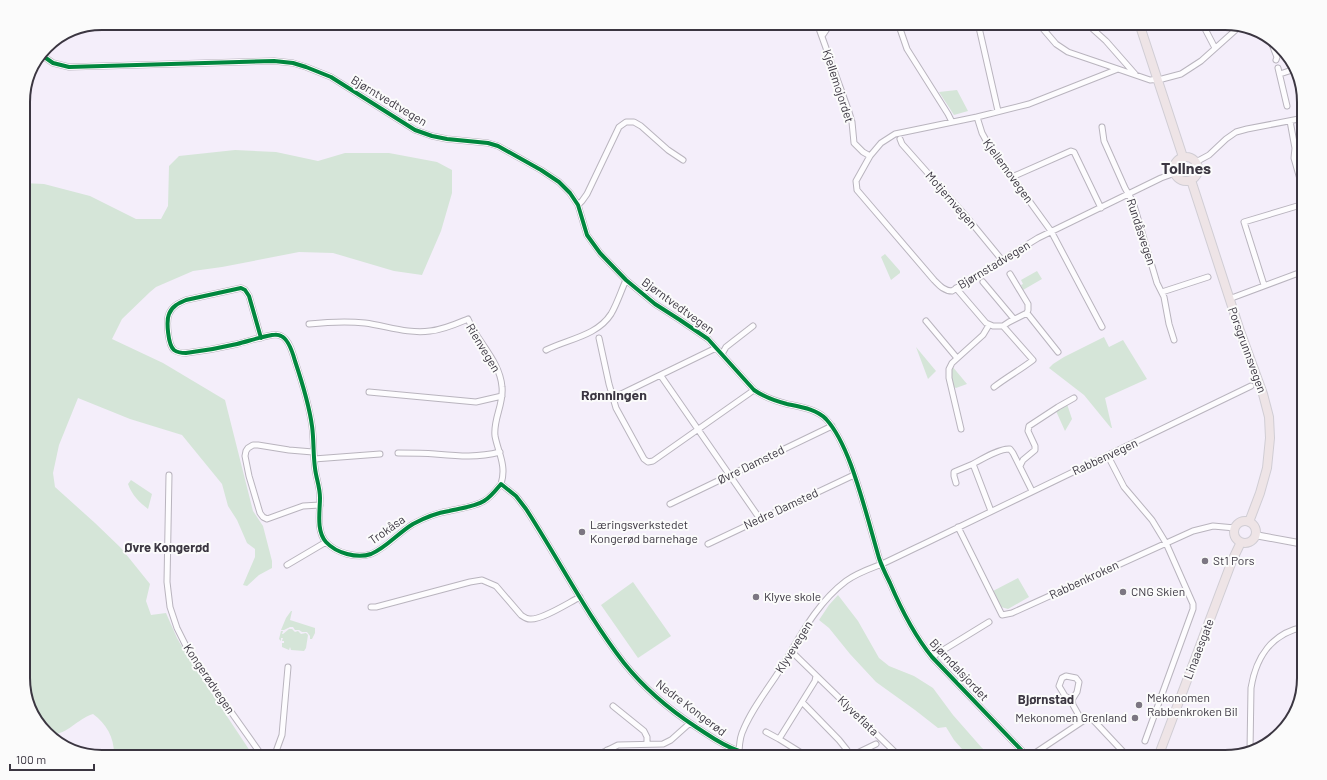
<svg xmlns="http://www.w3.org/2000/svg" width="1327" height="780" viewBox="0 0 1327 780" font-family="Barlow,sans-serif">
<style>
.green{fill:#d5e5d8}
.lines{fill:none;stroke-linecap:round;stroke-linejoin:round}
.minor-casing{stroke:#b9b4be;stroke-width:7}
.tertiary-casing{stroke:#b9b4be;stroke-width:8}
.trunk-casing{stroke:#d0cdd4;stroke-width:10}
.minor{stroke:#fdfcfe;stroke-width:5}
.tertiary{stroke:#fdfcfe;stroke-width:6}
.trunk{stroke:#eee4e6;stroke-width:8}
.cycleway-casing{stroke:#fbfbfb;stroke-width:6}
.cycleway{stroke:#00873e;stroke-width:4}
.poi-dot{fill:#7c7682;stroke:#fbfbfb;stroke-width:1.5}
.labels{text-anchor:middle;stroke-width:4;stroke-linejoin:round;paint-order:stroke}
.street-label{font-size:12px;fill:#3b3641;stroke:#fbfbfb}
.poi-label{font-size:12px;fill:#3b3641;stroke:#fbfbfb;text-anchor:start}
.neighbourhood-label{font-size:13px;font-weight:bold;fill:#3b3641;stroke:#fbfbfb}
.quarter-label{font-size:14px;font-weight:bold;fill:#3b3641;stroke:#fbfbfb}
.district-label{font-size:16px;font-weight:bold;fill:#3b3641;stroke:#fbfbfb}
.rim{fill:none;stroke:#3b3641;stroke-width:2}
</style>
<rect width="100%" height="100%" fill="#f4eefa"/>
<!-- green -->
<path class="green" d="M957,90l11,21 -14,4 -15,-23z
M235,150l41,2 42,9 27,-8h44l48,9 15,8v23l-11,38 -19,44 -28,-4 -61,-18 -34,-1 -77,15 -29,4 -37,16 -6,5 -28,27 -10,20 51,24 62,37 28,111 10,15 9,35v7l-13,7 -12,11 -4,-1 12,-28v-8l-8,-6 -10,-23 -9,-14 -6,-22 -40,-49 -52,-16 -52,-21 -19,47 -6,28 2,14 40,36 26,25 29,36 -4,17 5,14 15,-2 11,25 12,21 65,98h-140c1,-18 -7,-33 -21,-43 -16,5 -25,20 -42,21l-17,-17 -11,-35v-500l21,1 46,12 46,23h25l7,-13 1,-40 10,-10z
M885,254l15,17v2l-9,7 -10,-23z
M1037,271l5,8 -19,11 -2,-5 2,-1 -2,-4z
M1104,337l5,10 14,-7 24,39 -42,19 7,30h-1l-27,-33 -35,-27 4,-4 11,-7z
M916,347l20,24 -8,8z
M952,366l15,18 -11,4 -2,-1 -3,-12z
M1067,404l5,15 -7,12 -9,-20z
M131,480l21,14 -4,15c-9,-7 -16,-14 -20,-25z
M1018,578l11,19 -21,12 -7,-2 -8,-16z
M633,582l38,54 -33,22 -37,-53z
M838,595l20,26 21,37 10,8 25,10 19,12 20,27 29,33 12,9h-25l-15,-17 -8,-13 -8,1 -23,-18 -39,-28 -26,-28 -21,-26 -10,-8 10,-15z
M291,611h1l-2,9 25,8v5l-3,6h-2v-3l-3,-4h-5l-3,-2h-4l-2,-3h-3l-6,3h-3l5,-12z
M289,629h3l3,3 3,-1 3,3 5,-1 2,2 -2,13 -2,3 -13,-1 -1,-3 -1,3 -7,-3v-4h2v-2h-2l1,-3h-2v3l-2,-2 2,-8h2l-1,3h1z"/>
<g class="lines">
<defs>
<path id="minor" d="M817,23l32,89 3,10 2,21 9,9 7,4 11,-13 14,-9 82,-17
M898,23l9,26 41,65 4,8
M978,23l20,88
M1038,23l18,21 12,8 50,17
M1086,23l20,18 29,33
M1202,23l13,25
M822,36l9,-13
M1270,39l7,18 -1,3
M40,54l13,9 16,4 205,-6 19,2 13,4 25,10 84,53 17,6 15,3 41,4 10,3 43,24 18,12 11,11 8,12 9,30 13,18 26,27 29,24 25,16 28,19 46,51c10,7 21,11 33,14 14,3 29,5 39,15 12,13 19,30 25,46 11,30 19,62 28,93 3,9 7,17 11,25 11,26 24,52 42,74l96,100
M1278,68l9,38
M1280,74l15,-5
M1290,121l5,27 -1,10 10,35
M1102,127l2,14 21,47 8,14 24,81 7,14 5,27 5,16
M900,139l2,5 63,71 37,45
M870,156l-14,25 1,9 77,90c5,5 10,11 18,11l86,-53 123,-60 14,-5
M1196,162l13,-7 17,-16 10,-7 11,-3 57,-11
M1012,177l59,-26 3,1 27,56
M578,205l4,-4 5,-7 32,-67 7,-5h8l7,4 27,24 15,10
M983,282l31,37
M1264,285l-20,-63 60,-18
M956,288l30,35 7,3h10l6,-4 18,-9 1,-3v-6l-18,-30
M1162,292l46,-15
M1229,299l75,-28
M1027,313l31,39
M926,321l31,37
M309,324c19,-2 38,-3 56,-1 22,3 43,11 65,8 13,-1 26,-7 38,-12 10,24 32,42 34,68 2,17 -9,32 -7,49 3,16 12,30 6,48
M1102,327l-51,-96 -63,-87 -6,-11 -5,-16 52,-13 89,-35 32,11 12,-1 19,-5 20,-13 38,-34
M261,338l-12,-42 -4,-6 -4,-2 -55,12c-7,3 -14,6 -17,14 -3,7 -1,31 5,36 4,3 8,3 12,3 17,-2 34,-5 51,-9 12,-3 23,-7 35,-9 3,0 6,-1 9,1 8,3 12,18 14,25 7,21 14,43 17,65 2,14 1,28 3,42 1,10 5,19 5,30 0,13 -4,33 6,44 10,11 31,17 45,12 15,-6 27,-21 42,-30 11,-6 23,-11 36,-13 12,-3 25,-4 35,-10 7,-4 12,-11 17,-17l15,12 10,13c33,51 61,106 98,154 20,25 46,47 72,64 14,9 27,19 43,24
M599,338l10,46 7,24 28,51 4,3 5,-1 101,-71
M546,350c22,-11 51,-14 65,-36 6,-10 10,-23 15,-34
M722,354l4,-7 27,-21
M661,376l99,143
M994,387c13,-10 26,-17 39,-27l-30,-34
M369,392l107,10 26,-6
M613,398l103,-50
M961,429l-12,-51v-9l3,-6 31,-28 6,-10
M313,452l-24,-2 -31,-5h-5l-5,3 -2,3 -1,5 4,20 11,37 3,4 4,2 36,-13 17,-1
M398,453c12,0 25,0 37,1 23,2 42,4 65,-2
M1108,456l16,31 28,33 14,23 27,61v5l-48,132
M314,459l66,-5
M1020,466l3,-6 12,-10v-4l-7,-15 1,-5 29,-19 16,-9
M169,475l-2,107 3,25 7,21 13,26 73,103
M956,483l-2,-7v-4l19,-8
M670,504l162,-78
M991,511l-18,-47c9,-5 27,-16 37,-15l3,4 19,38
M958,527l44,88 10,-2 181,-82 20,-5 22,2
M708,544l146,-69
M287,565l39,-23
M371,607h5l94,-25 12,-2 14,6 25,29c3,2 5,4 9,4 12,1 38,-16 50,-22
M791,651l109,106
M932,657l57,-35
M1072,700l-7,-4 -6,-10 3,-8 4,-2 10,2 3,4 -2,10 -5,8 1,5 9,16
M802,702l37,38 8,10 1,7
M613,706l31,25 3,6v7
M766,732l13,7
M607,750l3,7
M1250,750l1,-62c5,-31 21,-55 53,-61
M276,753l6,1 5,3
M274,757l8,-22 6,-68
M594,757l24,-12 45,-1 8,-4 19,-17
M739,757c0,-8 0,-16 3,-24 8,-21 22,-39 34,-57 21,-33 38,-71 70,-95 11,-8 23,-12 36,-17 15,-7 29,-14 44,-21l325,-157
M808,757l-29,-18 36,-58 1,-5
M849,757l27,-13
M1029,757l57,-38 7,1 4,4 31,33"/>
<path id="tertiary" d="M1255,535l49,9"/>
<path id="trunk" d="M1139,23l44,134
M1174 169a12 12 0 1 1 24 0a12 12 0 1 1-24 0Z
M1191,180l49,151 23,63 6,23 1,21 -3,30 -7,25 -11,29
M1234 532a11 11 0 1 1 22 0a11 11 0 1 1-22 0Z
M1158,757l74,-196 9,-19"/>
</defs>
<!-- minor casing -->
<use href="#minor" class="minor-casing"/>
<!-- tertiary casing -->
<use href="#tertiary" class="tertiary-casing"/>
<!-- trunk casing -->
<use href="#trunk" class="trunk-casing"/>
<!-- minor -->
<use href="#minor" class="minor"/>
<!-- tertiary -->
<use href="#tertiary" class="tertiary"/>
<!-- trunk -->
<use href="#trunk" class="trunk"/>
<defs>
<path id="cycleway" d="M40,54l13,9 16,4 205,-6 19,2 13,4 25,10 84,53 17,6 15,3 41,4 10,3 43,24 18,12 11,11 8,12 9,30 13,18 26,27 29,24 25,16 28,19 46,51c10,7 21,11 33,14 14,3 29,5 39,15 12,13 19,30 25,46 11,30 19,62 28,93 3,9 7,17 11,25 11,26 24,52 42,74l96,100
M261,338l-12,-42 -4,-6 -4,-2 -55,12c-7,3 -14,6 -17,14 -3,7 -1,31 5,36 4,3 8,3 12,3 17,-2 34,-5 51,-9 12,-3 23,-7 35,-9 3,0 6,-1 9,1 8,3 12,18 14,25 7,21 14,43 17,65 2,14 1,28 3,42 1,10 5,19 5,30 0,13 -4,33 6,44 10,11 31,17 45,12 15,-6 27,-21 42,-30 11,-6 23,-11 36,-13 12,-3 25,-4 35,-10 7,-4 12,-11 17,-17l15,12 10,13c33,51 61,106 98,154 20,25 46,47 72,64 14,9 27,19 43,24"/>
</defs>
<!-- cycleway casing -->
<use href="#cycleway" class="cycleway-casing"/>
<!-- cycleway -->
<use href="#cycleway" class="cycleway"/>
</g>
<!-- markers -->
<g class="poi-dot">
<circle cx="582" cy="532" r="4"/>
<circle cx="1205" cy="561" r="4"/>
<circle cx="1123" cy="592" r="4"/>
<circle cx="756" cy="597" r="4"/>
<circle cx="1139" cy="705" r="4"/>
<circle cx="1135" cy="718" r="4"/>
</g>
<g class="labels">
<!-- street labels -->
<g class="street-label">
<text transform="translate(838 86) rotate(72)" y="4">Kjellemojordet</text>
<text transform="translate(389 101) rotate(31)" y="4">Bjørntvedtvegen</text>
<text transform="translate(1008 171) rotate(54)" y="4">Kjellemovegen</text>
<text transform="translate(951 200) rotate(49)" y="4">Motjernvegen</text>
<text transform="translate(1141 232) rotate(72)" y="4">Rundåsvegen</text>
<text transform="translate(994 265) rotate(-31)" y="4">Bjørnstadvegen</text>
<text transform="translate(678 306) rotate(36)" y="4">Bjørntvedtvegen</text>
<text transform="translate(483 348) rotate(59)" y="4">Rienvegen</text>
<text transform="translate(1247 350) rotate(70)" y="4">Porsgrunnsvegen</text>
<text transform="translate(1105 457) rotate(-25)" y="4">Rabbenvegen</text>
<text transform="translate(751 465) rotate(-26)" y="4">Øvre Damsted</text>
<text transform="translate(781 509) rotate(-25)" y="4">Nedre Damsted</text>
<text transform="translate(387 530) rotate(-35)" y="4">Trokåsa</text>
<text transform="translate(1084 580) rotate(-25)" y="4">Rabbenkroken</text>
<text transform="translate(794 647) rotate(-58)" y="4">Klyvevegen</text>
<text transform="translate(1199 649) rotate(-69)" y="4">Linaaesgate</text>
<text transform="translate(959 670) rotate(47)" y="4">Bjørndalsjordet</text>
<text transform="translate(209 679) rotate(56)" y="4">Kongerødvegen</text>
<text transform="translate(691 708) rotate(37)" y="4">Nedre Kongerød</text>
<text transform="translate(858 716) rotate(44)" y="4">Klyveflata</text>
</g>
<!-- poi labels -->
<g class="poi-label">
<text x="590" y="529">Læringsverkstedet<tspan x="590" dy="14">Kongerød barnehage</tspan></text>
<text x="1213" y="565">St1 Pors</text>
<text x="1131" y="596">CNG Skien</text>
<text x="764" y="601">Klyve skole</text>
<text x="1147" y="702">Mekonomen<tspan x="1147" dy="14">Rabbenkroken Bil</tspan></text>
<text x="1127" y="722" text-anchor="end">Mekonomen Grenland</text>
</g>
<!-- neighbourhood labels -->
<g class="neighbourhood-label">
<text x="167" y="552">Øvre Kongerød</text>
<text x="1046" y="704">Bjørnstad</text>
</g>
<!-- quarter labels -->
<g class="quarter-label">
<text x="614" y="400">Rønningen</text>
</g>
<!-- district labels -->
<g class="district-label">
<text x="1186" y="174">Tollnes</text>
</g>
</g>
<!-- crop -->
<path d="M0 0H1327V780H0ZM102 30H1225A72 72 0 0 1 1297 102V678A72 72 0 0 1 1225 750H102A72 72 0 0 1 30 678V102A72 72 0 0 1 102 30Z" fill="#fbfbfb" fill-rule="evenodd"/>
<path class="rim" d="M102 30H1225A72 72 0 0 1 1297 102V678A72 72 0 0 1 1225 750H102A72 72 0 0 1 30 678V102A72 72 0 0 1 102 30Z"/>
<!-- scale -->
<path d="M10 764v6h84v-6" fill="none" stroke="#3b3641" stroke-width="2"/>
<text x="16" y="764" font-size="12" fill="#3b3641" stroke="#fbfbfb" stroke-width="3" paint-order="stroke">100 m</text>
</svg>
